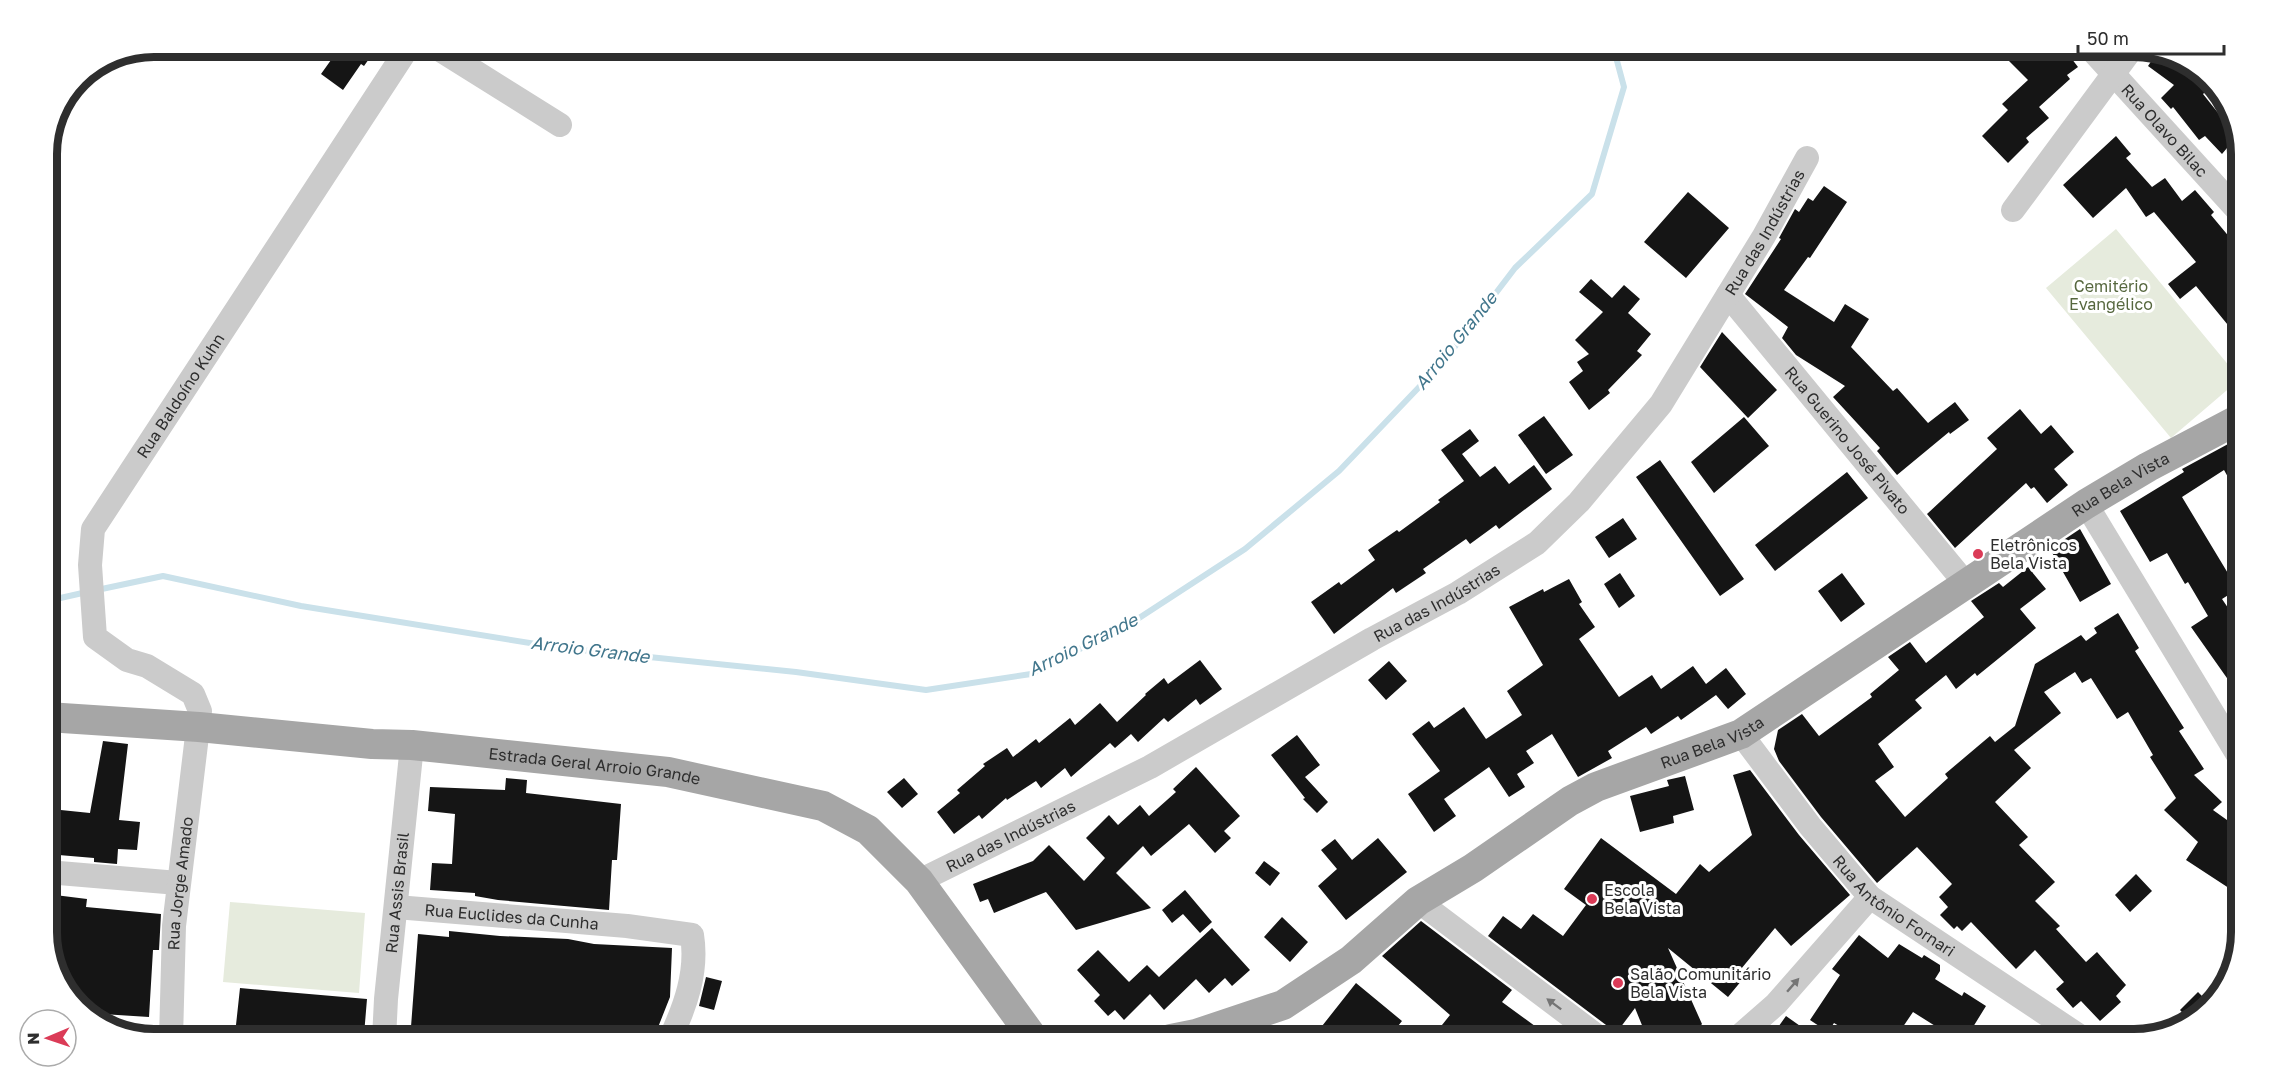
<svg xmlns="http://www.w3.org/2000/svg" width="2288" height="1086" viewBox="0 0 2288 1086" font-family="'Golos Text',sans-serif">
<style>
.green{fill:#e6ebdd}
.lines{fill:none;stroke-linecap:round;stroke-linejoin:round}
.stream{stroke:#cae1ea;stroke-width:6}
.building{fill:#151515}
.minor{stroke:#cbcbcb;stroke-width:24}
.major{stroke:#a6a6a6;stroke-width:30}
.oneway{fill:#757575}
.poi-dot{fill:#db3b57;stroke:#fff;stroke-width:2}
.labels{text-anchor:middle;stroke-width:6;stroke-linejoin:round;paint-order:stroke}
.street-label{font-size:16px;fill:#2e2e2e;stroke:#fff}
.park-label{font-size:16px;fill:#56673e;stroke:#fff}
.poi-label{font-size:16px;fill:#2e2e2e;stroke:#fff;text-anchor:start}
.water-label{font-size:18px;font-style:italic;fill:#41768c;stroke:#fff}
.rim{fill:none;stroke:#2e2e2e;stroke-width:8}
</style>
<rect width="100%" height="100%" fill="#fff"/>
<!-- green -->
<path class="green" d="M2116,229l124,150 -69,59 -125,-150z
M230,902l135,11 -6,80 -136,-11z"/>
<g class="lines">
<!-- stream -->
<path class="stream" d="M97,590l66,-14 138,30 260,42 235,24 130,18 105,-16 105,-54 109,-71 94,-78 105,-110 71,-93 77,-74 32,-107 -11,-41
M47,601l40,-9"/>
</g>
<!-- building -->
<path class="building" d="M341,46h37l-14,20 -3,-2 -18,26 -22,-16z
M1994,46h68l16,21 -11,8 3,4 -31,28 10,11 -23,20 3,4 -21,21 -26,-27 26,-26 -6,-6 26,-24z
M2158,51l17,4 37,30 -9,9 35,44 3,9v17l-14,-16 -5,6 -17,-18 -6,4 -26,-33 -2,2 -10,-11 13,-13 -26,-19z
M2116,136l15,18 -5,4 26,29 13,-9 17,23 13,-11 19,22 -3,3 30,36v90l-45,-55 -16,13 -12,-15 28,-22 -42,-50 -8,5 -20,-29 -33,30 -30,-33z
M1824,186l23,16 -37,56 -2,-1 -24,33 50,32 11,-18 24,15 -18,28 42,44 4,-3 31,35 27,-21 14,18 -19,14 -1,-2 -52,43 -20,-24 3,-3 -47,-51 12,-11 -49,-31 -14,-17 6,-11 -43,-33 36,-55 -2,-1 16,-29 4,3 9,-14 5,3z
M1688,192l41,36 -43,50 -42,-36z
M1591,279l21,19 12,-13 16,14 -12,14 23,21 -14,17 5,4 -34,35 2,3 -21,17 -20,-28 14,-11 -6,-9 12,-8 -14,-14 28,-28 -24,-20z
M1722,332l55,58 -29,28 -48,-51z
M2020,409l21,25 10,-9 23,27 -20,17 14,16 -21,18 -13,-16 -3,2 -5,-6 -71,65 -28,-34 70,-65 -10,-11z
M1544,416l29,39 -27,19 -28,-39z
M1744,417l25,29 -55,47 -23,-31z
M1470,429l9,12 -17,13 18,23 15,-11 14,18 25,-19 18,24 -53,40 -3,-4 -26,19 -4,-5 -43,30 3,4 -30,20 -3,-5 -59,46 -23,-32 28,-20 2,3 34,-25 -7,-10 29,-20 2,2 41,-30 -2,-2 26,-19 -23,-31z
M2241,437v63l-17,-30 -42,27 47,78 12,-8v20l-19,12 19,28v71l-50,-71 17,-11 -20,-34 -3,2 -18,-31 -17,9 -30,-51 64,-39 -2,-3z
M1660,460l84,119 -24,17 -84,-119z
M1847,472l21,26 -93,73 -20,-26z
M1623,518l14,21 -28,19 -14,-21z
M2080,529l31,55 -31,18 -30,-53z
M2028,567l18,22 -26,20 16,19 -59,48 -2,-3 -19,16 -10,-14 -31,25 7,8 -44,36 16,23 -19,14 30,36 43,-39 -3,-4 45,-38 5,6 20,-16 20,-62 46,-29 5,6 11,-8 -3,-5 24,-15 21,35 -4,3 49,77 -5,3 25,38 -10,6 28,27 -9,8 28,20v66l-55,-36 12,-18 -34,-32 12,-12 -26,-41 3,-2 -25,-43 -11,7 -26,-41 -9,5 -7,-11 -31,20 17,21 -47,37 17,18 -36,34 33,35 -9,8 36,37 -20,19 25,25 -4,3 30,33 11,-10 29,33 -10,11 5,6 -21,19 -19,-20 -8,7 -17,-19 8,-7 -29,-32 -19,19 -45,-47 -9,9 -5,-5 -3,3 -14,-14 8,-8 -9,-10 13,-13 -35,-37 -40,36 -56,-66 -42,-56 -5,-12 4,-19 24,-16 17,22 53,-39 -2,-3 29,-24 -11,-13 22,-15 16,21 58,-46 -13,-16 28,-18 4,4z
M1620,573l15,23 -16,12 -15,-24z
M1842,573l23,31 -24,18 -23,-31z
M1569,579l13,23 -3,2 16,23 -16,12 40,58 33,-22 9,14 32,-23 13,18 20,-16 20,26 -18,15 -12,-14 -35,25 -3,-4 -27,18 -5,-7 -38,24 4,7 -34,19 -26,-43 -26,17 8,12 -17,11 8,13 -16,10 -20,-30 -45,32 12,17 -22,16 -26,-38 32,-23 -28,-37 17,-13 5,7 30,-21 22,32 36,-24 -15,-24 36,-26 -34,-58 34,-18 1,3z
M1200,660l22,29 -22,16 -4,-6 -28,23 -4,-4 -26,24 -7,-8 -16,14 -5,-5 -39,34 -6,-9 -24,20 -5,-7 -29,19 -1,-2 -24,21 -3,-4 -25,19 -17,-22 23,-19 -3,-3 28,-24 -2,-2 24,-16 6,9 23,-18 3,4 31,-25 5,7 25,-22 17,19 29,-27 -1,-1 19,-16 4,6z
M1389,661l18,20 -21,19 -18,-20z
M1297,735l23,30 -15,12 23,25 -11,11 -14,-14 2,-1 -34,-43z
M103,741l25,3 -9,76 21,2 -3,28 -19,-1 -1,15 -23,-2v-4l-47,-4v-41l3,1 1,-5 39,4z
M1196,767l44,49 -16,15 7,7 -16,15 -26,-29 -38,32 -8,-10 -27,27 35,35 -75,22 -30,-38 -52,21 -6,-14 -8,3 -7,-18 60,-23 16,-16 35,36 21,-23 -19,-20 23,-23 9,10 22,-20 9,11 27,-24 -3,-3z
M1750,770l49,65 51,60 -59,51 -16,-18 -34,41 6,5 -19,23 -60,-49 34,76 -13,16h-41l-13,-32 -21,28 -4,-8 -122,-92 15,-20 18,13 12,-15 30,22 23,-31 -22,-16 37,-51 75,56 24,-30 9,8 43,-37 -19,-60z
M1685,776l9,34 -21,6 1,7 -34,9 -10,-36 39,-10 -2,-6z
M506,778l21,2 -1,13 95,11 -4,56h-5l-3,50 -111,-10 -23,-4v-3l-45,-3 2,-27 20,1 3,-50 -27,-3 2,-24 75,3z
M904,778l14,16 -16,14 -15,-16z
M1378,838l29,34 -61,48 -28,-34 19,-17 -16,-19 14,-11 17,21z
M1264,861l16,12 -10,13 -15,-13z
M2136,874l16,17 -22,21 -15,-17z
M1185,890l27,32 -12,11 -17,-19 -11,9 -10,-13z
M47,894l40,5 -1,8 75,7 -2,36h-6l-4,67 -47,-3 -1,8 -36,-30 -18,-53z
M1282,917l26,25 -18,20 -26,-25z
M1421,921l91,69 -10,12 52,38h-124l20,-25 -68,-59z
M1212,928l38,42 -18,16 -7,-8 -16,15 -13,-14 -32,31 -14,-16 -26,26 -9,-10 -7,6 -14,-15 6,-6 -23,-25 21,-20 31,32 18,-17 12,12z
M449,931l51,5 68,3 26,5 78,4 -2,49 -17,43h-243l8,-106 31,3z
M1859,935l29,23 11,-14 23,14 2,-3 16,10v6l-5,8 27,17 2,-4 22,14 -21,34h-32l7,-11 -27,-17 -19,28h-20l-20,-14 -5,6 -15,-9 -6,9 -18,-12 30,-45 -8,-6z
M706,977l16,4 -8,29 -15,-4z
M1356,983l46,38 -15,19h-76z
M240,988l127,11 -3,36 -11,-1 -1,6h-30l-77,-7 1,-7 -10,-1z
M2198,992l11,11 -18,19 -11,-12z
M1786,1016l34,24h-51z"/>
<g class="lines">
<!-- minor -->
<g class="minor">
<path d="M434,46l126,79"/>
<path id="s1" d="M2088,46l153,168"/>
<path d="M2013,210l121,-164"/>
<path id="s2" d="M1728,295l238,289"/>
<path d="M2086,504l155,256"/>
<path id="s3" d="M1741,734l69,92 60,71 214,142"/>
<path d="M47,872l131,11"/>
<path id="s4" d="M919,881l231,-114 222,-128 86,-46 79,-50 42,-41 82,-98 103,-168 43,-78"/>
<path d="M1418,901l183,138"/>
<path id="s5" d="M396,907l231,19 65,9c6,37 -7,72 -22,104"/>
<path d="M139,1037l31,2"/>
<path id="s6" d="M171,1039l3,-113 26,-215 -7,-17 -46,-28 -20,-6 -32,-23 -5,-72 3,-36 316,-483"/>
<path id="s7" d="M384,1039l2,-40 26,-254"/>
<path d="M1736,1039l40,-35 94,-107"/>
</g>
<!-- major -->
<g class="major">
<path id="s8" d="M47,717l152,10 173,17 40,1 256,27 155,34 45,24 51,51 115,158"/>
<path id="s9" d="M1171,1039l25,-5 87,-29 68,-45 67,-59 55,-33 97,-67 26,-14 145,-53 345,-230 62,-37 93,-49"/>
</g>
</g>
<!-- one-way arrows -->
<defs><path id="oneway-solid" d="M-6-.8H1V-3.2L6.5 0L1 3.2V.8H-6Z" transform="scale(1.5)"/></defs>
<g class="oneway">
<use href="#oneway-solid" transform="translate(1793 985) rotate(-49)"/>
<use href="#oneway-solid" transform="translate(1554 1004) rotate(-143)"/>
</g>
<!-- markers -->
<g class="poi-dot">
<circle cx="1978" cy="554" r="6"/>
<circle cx="1592" cy="899" r="6"/>
<circle cx="1618" cy="983" r="6"/>
</g>
<g class="labels">
<!-- street labels -->
<g class="street-label">
<text dy="6" stroke="none"><textPath href="#s1" startOffset="114">Rua Olavo Bilac</textPath></text>
<text dy="6" stroke="none"><textPath href="#s4" startOffset="1092">Rua das Indústrias</textPath></text>
<text dy="6" stroke="none"><textPath href="#s6" startOffset="730">Rua Baldoíno Kuhn</textPath></text>
<text dy="6" stroke="none"><textPath href="#s2" startOffset="188">Rua Guerino José Pivato</textPath></text>
<text dy="6" stroke="none"><textPath href="#s9" startOffset="1108">Rua Bela Vista</textPath></text>
<text dy="6" stroke="none"><textPath href="#s4" startOffset="588">Rua das Indústrias</textPath></text>
<text dy="6" stroke="none"><textPath href="#s9" startOffset="624">Rua Bela Vista</textPath></text>
<text dy="6" stroke="none"><textPath href="#s8" startOffset="550">Estrada Geral Arroio Grande</textPath></text>
<text dy="6" stroke="none"><textPath href="#s4" startOffset="102">Rua das Indústrias</textPath></text>
<text dy="6" stroke="none"><textPath href="#s6" startOffset="156">Rua Jorge Amado</textPath></text>
<text dy="6" stroke="none"><textPath href="#s7" startOffset="147">Rua Assis Brasil</textPath></text>
<text dy="6" stroke="none"><textPath href="#s3" startOffset="232">Rua Antônio Fornari</textPath></text>
<text dy="6" stroke="none"><textPath href="#s5" startOffset="116">Rua Euclides da Cunha</textPath></text>
</g>
<!-- park labels -->
<g class="park-label">
<text x="2111" y="292">Cemitério<tspan x="2111" dy="18">Evangélico</tspan></text>
</g>
<!-- poi labels -->
<g class="poi-label">
<text x="1990" y="551">Eletrônicos<tspan x="1990" dy="18">Bela Vista</tspan></text>
<text x="1604" y="896">Escola<tspan x="1604" dy="18">Bela Vista</tspan></text>
<text x="1630" y="980">Salão Comunitário<tspan x="1630" dy="18">Bela Vista</tspan></text>
</g>
<!-- water labels -->
<g class="water-label">
<text transform="translate(1456 341) rotate(-51)" y="6">Arroio Grande</text>
<text transform="translate(1083 645) rotate(-26)" y="6">Arroio Grande</text>
<text transform="translate(590 650) rotate(7)" y="6">Arroio Grande</text>
</g>
</g>
<!-- crop -->
<path d="M0 0H2288V1086H0ZM154 57H2134A97 97 0 0 1 2231 154V932A97 97 0 0 1 2134 1029H154A97 97 0 0 1 57 932V154A97 97 0 0 1 154 57Z" fill="#fff" fill-rule="evenodd"/>
<path class="rim" d="M154 57H2134A97 97 0 0 1 2231 154V932A97 97 0 0 1 2134 1029H154A97 97 0 0 1 57 932V154A97 97 0 0 1 154 57Z"/>
<!-- north arrow -->
<g transform="translate(48 1038) rotate(268)"><circle r="28" fill="#ffffff" stroke="#ababab" stroke-width="1.5"/>
<path d="M0-4.5L10 22L0 15L-10 22Z" fill="#db3b57"/>
<text y="-9" font-size="16" font-weight="bold" text-anchor="middle" fill="#2e2e2e">N</text>
</g>
<!-- scale -->
<path d="M2078 45v9h146v-9" fill="none" stroke="#2e2e2e" stroke-width="3"/>
<text x="2087" y="45" font-size="18" fill="#2e2e2e" stroke="#ffffff" stroke-width="4.5" paint-order="stroke">50 m</text>
</svg>
